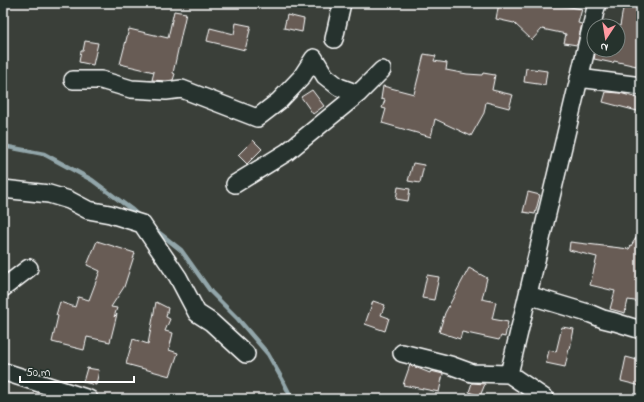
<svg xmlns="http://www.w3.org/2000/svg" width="644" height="402" viewBox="0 0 644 402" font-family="'Indie Flower',sans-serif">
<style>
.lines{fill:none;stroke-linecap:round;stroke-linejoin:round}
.stream{stroke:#92a6aa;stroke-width:4.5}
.building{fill:#685c55;stroke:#fff}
.street-casing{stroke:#fff;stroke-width:20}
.street{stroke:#26332d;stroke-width:17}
</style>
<rect width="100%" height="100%" fill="#3a3f39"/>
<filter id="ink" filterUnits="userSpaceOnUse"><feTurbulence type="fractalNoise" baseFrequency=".025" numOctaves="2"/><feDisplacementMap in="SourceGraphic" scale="8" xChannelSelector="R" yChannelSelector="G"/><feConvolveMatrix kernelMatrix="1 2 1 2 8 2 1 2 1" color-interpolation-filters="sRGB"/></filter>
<g filter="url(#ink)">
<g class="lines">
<!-- stream -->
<path class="stream" d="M3,146l41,8 48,26 39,29 9,8
M153,228l28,22 30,42 27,27 30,35 14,25 10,20"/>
</g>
<!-- building -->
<path class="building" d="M499,3h47l36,6 -4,14 4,1 -5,21 -13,-2 2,-9 -24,-5 -10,11 -18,-17 -18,-4z
M624,3h16l-4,19 5,1v44l-27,-6 -1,2 -19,-4 2,-9h22v-24h2z
M174,11l12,2 -13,60 2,1 -2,6 -7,1 -14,-1 2,-8 -34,-8 9,-35 39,9z
M287,15l17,4 -2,13 -18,-4z
M236,23l15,3 -6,24 -38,-9 3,-13 24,6z
M85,41l13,2 -5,22 -14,-3 2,-11h2z
M424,54l12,2 -2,5 13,2 -1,7 21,4 15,1 1,-2 12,2 -3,15 21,5 -4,13 -23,-6 -2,11 -13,23 -36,-17 -4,18 -49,-14 4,-14 -4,-1 3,-8 -4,-1 2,-13 31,8z
M526,68l21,3 -2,14 -21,-3z
M312,90l12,16 -11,8 -12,-17z
M606,92l14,1 21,6v13l-38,-10z
M253,140l9,9 -15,15 -9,-9z
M413,163l11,2 -4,18 -12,-2z
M398,187l12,2 -2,12 -12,-2z
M528,192l12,3 -5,19 -12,-2z
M641,230v72l-13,-2 -3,13 -15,-4 5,-18 -25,-6 7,-28 -28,-7 1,-8 59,7z
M97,241l38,12 -11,34 -13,20 6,1 -3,9 3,-3 -7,28 -23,-5 -3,13 -32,-8 6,-26 -2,-1 4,-13 15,5 3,-10 11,3 11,-29 -13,-6z
M469,268l18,10 -5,21 14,3 -4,17 16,3 -3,15 -4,-1 -2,4 -37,-8 -2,7 -21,-7 6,-19z
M427,275l12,2 -5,23 -12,-2z
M373,301l12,4 -4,10 8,3 -4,13 -20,-7z
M156,302l12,6 -2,9 4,2 -5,12 8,2 -4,17 9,3 -8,23 -44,-12 7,-25 15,5z
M562,327l12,2 -4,20h-1l-4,18 -19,-4 3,-13 7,2z
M626,357l15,4v25l-20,-5z
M410,365l20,8 1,-2 12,3 -4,18 -36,-7z
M87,368l12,2 -3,15 -13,-3z
M472,383l13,1 -5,12 -11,-4z"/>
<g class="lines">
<defs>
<path id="street" d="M334,39l8,-36
M579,78l62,8
M73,80h28l30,9 35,2 16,-2 75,29 22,-17 22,-23 13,-20 11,18 14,11 19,7
M235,184l52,-32 71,-58 24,-24
M3,189l46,5 20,6 19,10 22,4 32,10 36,53 19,36 14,9 35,32
M3,288l26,-20
M528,295l63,19 12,5 12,3 26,8
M402,353l48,12 22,8 37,1 37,25
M5,372l84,27
M509,374l88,-371"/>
</defs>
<!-- street casing -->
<use href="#street" class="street-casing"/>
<!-- street -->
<use href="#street" class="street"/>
</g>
</g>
<!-- margin -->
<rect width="644" height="402" fill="none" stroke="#26332d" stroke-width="16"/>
<rect x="8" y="8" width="628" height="386" fill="none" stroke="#fff" stroke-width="1.5" filter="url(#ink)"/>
<!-- north arrow -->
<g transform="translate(606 38) rotate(192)"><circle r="19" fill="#26332d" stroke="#7d8581"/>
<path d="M0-3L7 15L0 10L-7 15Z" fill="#ff9aa2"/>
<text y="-6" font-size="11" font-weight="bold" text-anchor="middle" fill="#ffffff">N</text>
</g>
<!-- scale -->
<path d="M20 376v6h114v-6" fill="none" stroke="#ffffff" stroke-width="2"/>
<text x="26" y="376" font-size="12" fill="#ffffff" stroke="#26332d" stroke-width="3" paint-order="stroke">50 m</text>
</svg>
